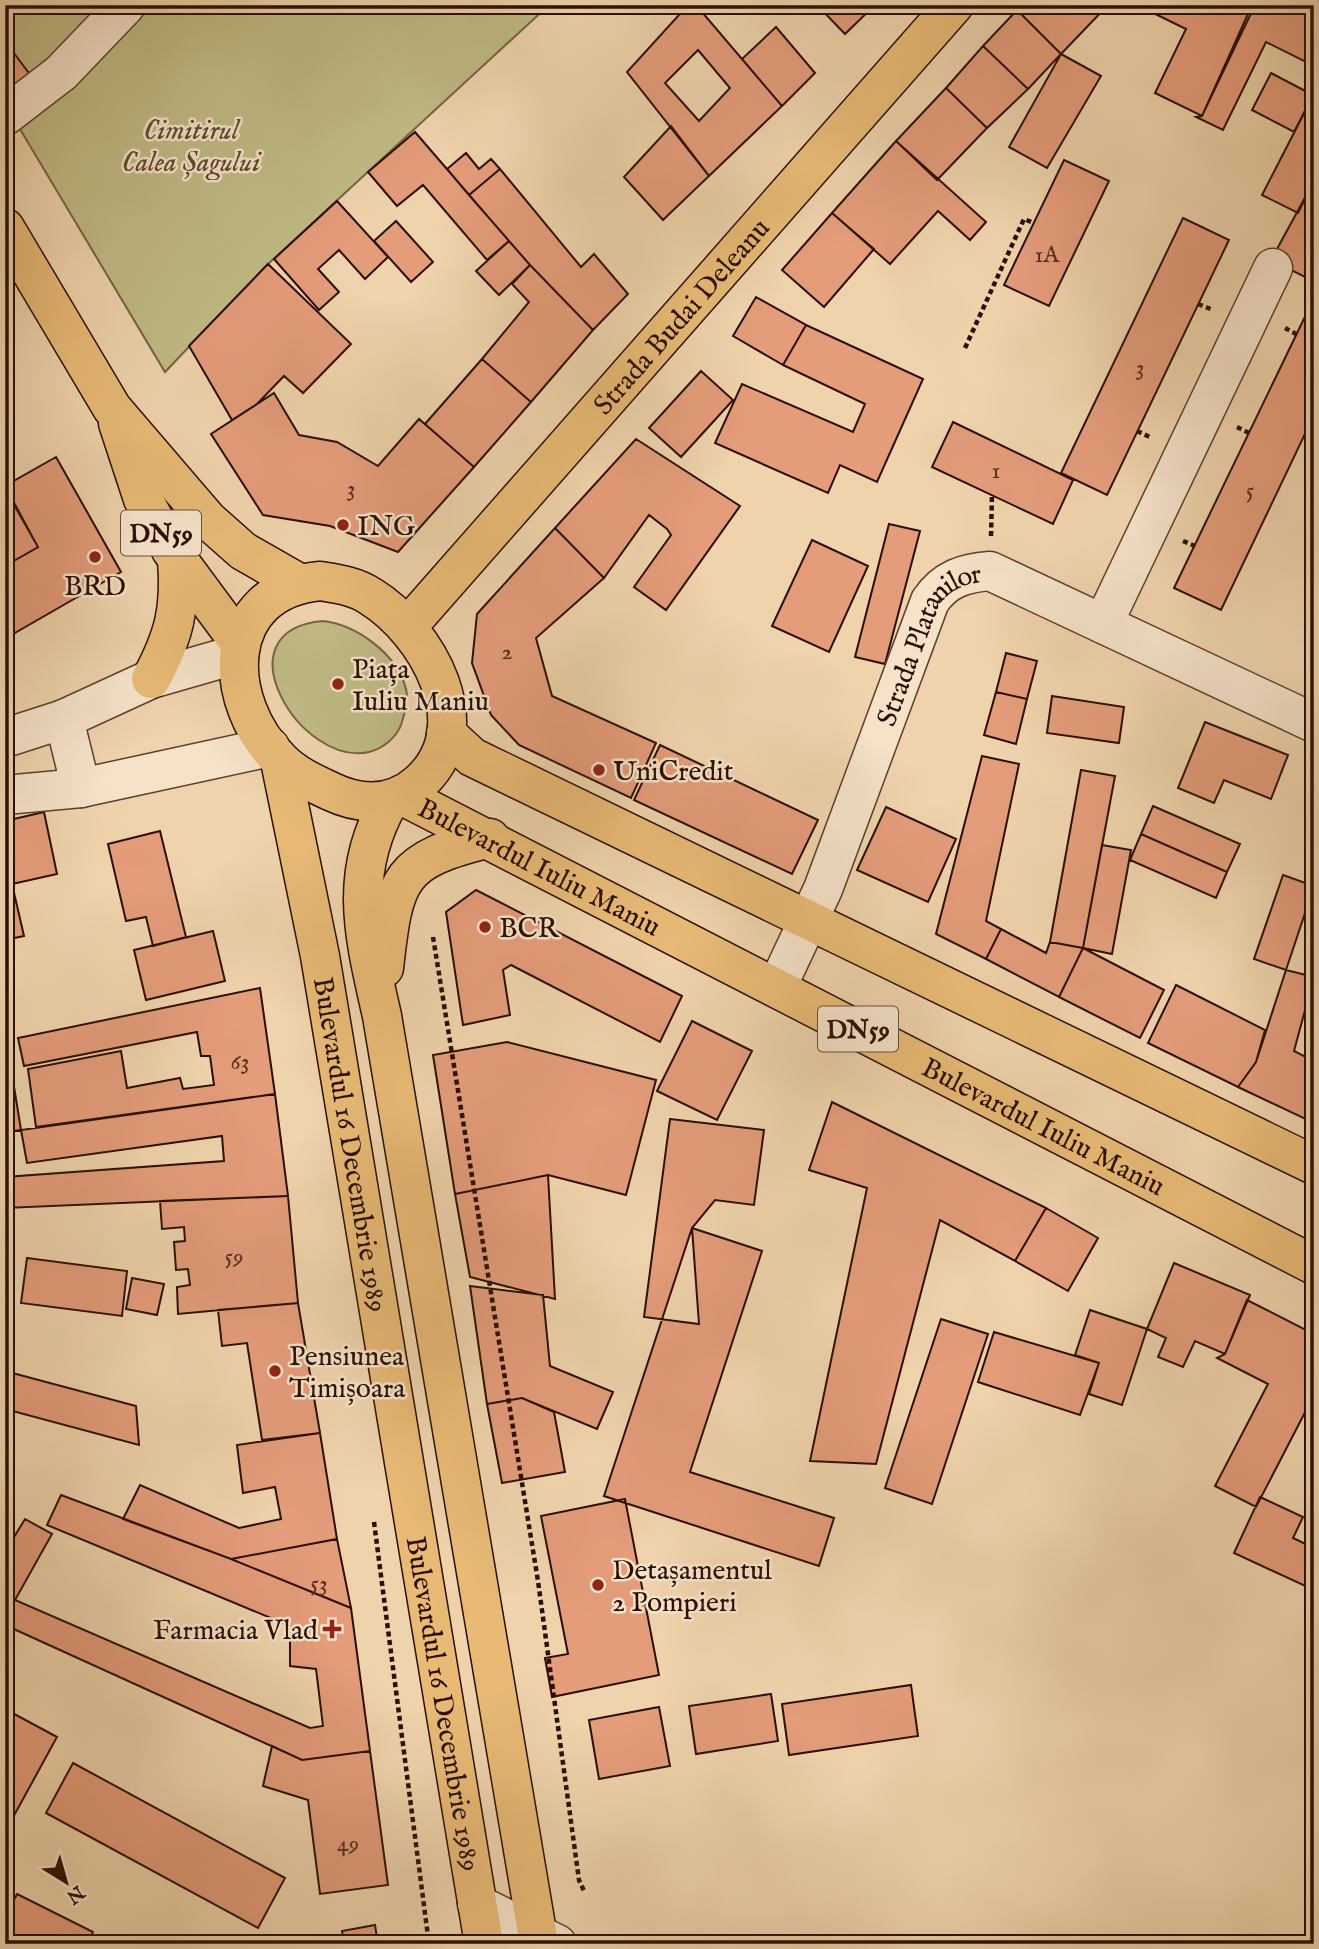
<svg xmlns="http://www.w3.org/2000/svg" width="1319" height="1949" viewBox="0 0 1319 1949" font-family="'IM FELL English',serif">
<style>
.green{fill:#c0ba85;stroke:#756444;stroke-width:2}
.building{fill:#e49c7b;stroke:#2a0f02;stroke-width:2;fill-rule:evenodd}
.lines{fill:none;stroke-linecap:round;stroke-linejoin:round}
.minor-casing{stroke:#5b402c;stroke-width:41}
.major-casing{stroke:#2a0f02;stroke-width:41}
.path{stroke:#2a0f02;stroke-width:4.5;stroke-dasharray:5 3.5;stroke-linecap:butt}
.minor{stroke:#f5e2c9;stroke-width:38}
.major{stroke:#e8ba76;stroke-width:38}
.poi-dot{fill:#8f2418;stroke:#f5e2c9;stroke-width:2.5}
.labels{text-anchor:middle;stroke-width:5;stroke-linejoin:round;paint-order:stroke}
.number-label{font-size:24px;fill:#583220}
.shield{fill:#f5e2c9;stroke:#674e3e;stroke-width:2}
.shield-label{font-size:26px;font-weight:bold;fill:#2a0f02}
.park-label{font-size:28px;font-style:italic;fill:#5e4b30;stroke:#f5e2c9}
.street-label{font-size:28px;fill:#2a0f02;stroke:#f5e2c9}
.poi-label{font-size:28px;fill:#2a0f02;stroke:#f5e2c9;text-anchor:start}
</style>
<rect width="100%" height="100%" fill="#efd3ac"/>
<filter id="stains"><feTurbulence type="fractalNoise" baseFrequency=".00286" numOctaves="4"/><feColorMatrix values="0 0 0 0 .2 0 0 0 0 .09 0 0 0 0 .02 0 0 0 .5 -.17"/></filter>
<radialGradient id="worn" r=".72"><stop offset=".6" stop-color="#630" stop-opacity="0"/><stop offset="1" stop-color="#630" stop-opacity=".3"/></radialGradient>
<!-- green -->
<path class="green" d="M5,5h544l-281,259 -103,108 -160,-268z
M323,621c34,4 74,33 83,68 3,11 -2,26 -5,36 -5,13 -19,24 -32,27 -68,16 -152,-122 -46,-131z"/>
<!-- building -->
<path class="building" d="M688,5h8l86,101 -73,70 -82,-104zM698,50l32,38 -31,33 -34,-38z
M817,5h58l-30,29z
M1022,5h86l-47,49 -44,-44z
M1137,5h118l-53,111 -47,-23 31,-64z
M1252,5h45l17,9v52l-48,-24 -43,88 -27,-13 6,-1z
M1017,10l44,44 -33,35 -45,-43z
M776,27l39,46 -33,33 -40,-47z
M5,41l26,35 -16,11 -10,-13z
M983,46l45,43 -41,39 -41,-40z
M1061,54l40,22 -54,92 -38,-21z
M1271,73l42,22 -19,37 -42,-22z
M946,88l41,40 -50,52 -41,-39z
M1314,94v87l-16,32 -36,-18z
M671,126l38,50 -46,44 -39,-43z
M415,132l94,109 -22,19 -64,-75 -26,21 -29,-34z
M896,141l90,81 -16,18 -32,-29 -48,53 -58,-51z
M466,153l13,16 12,-10 9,10 -31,26 -22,-26z
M1064,160l45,21 -60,125 -45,-21z
M500,169l81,98 13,-13 34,40 -35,36 -63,-65 -61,-70z
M1314,181v84l-7,13 -36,-18z
M337,201l51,56 -23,22 -26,-29 -21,19 21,23 -20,18 -45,-51z
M832,213l42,36 -50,58 -42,-37z
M1183,218l46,22 -122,255 -46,-22z
M396,221l37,41 -22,20 -37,-41z
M509,241l21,24 -31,30 -23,-24z
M268,264l83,80 -48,49 -19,-17 -27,28 -25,16 -43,-74z
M530,265l63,65 -62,72 -49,-43 47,-57 -17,-18z
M756,297l50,28 -23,40 -50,-29z
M1314,298v117l-93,195 -47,-22z
M806,325l117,54 -46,103 -37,-17 -12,28 -113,-50 27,-59 111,48 12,-28 -82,-39z
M482,359l49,43 -57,65 -49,-43z
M701,371l32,29 -52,57 -32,-29z
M274,393l25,42 38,7 41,24 41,-47 55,48 -76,85 -68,-26 -67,-11 -52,-81z
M953,422l120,58 -20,44 -121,-57z
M636,439l104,67 -74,104 -32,-23 37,-52 -4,-6 -18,-14 -45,63 -49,-50z
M56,457l65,115 -115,66 -1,-72 33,-19 -33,-61z
M5,489l33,58 -33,19z
M889,524l31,7 -35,133 -30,-7z
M555,528l49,50 -68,60 16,58 104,47 -25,55 -112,-53 -28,-30 -19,-52 5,-49z
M812,540l56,26 -39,86 -57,-26z
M1006,653l31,8 -10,38 -31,-7z
M996,692l31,7 -11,45 -32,-9z
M1052,696l72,11 -5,36 -72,-10z
M1205,722l83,33 -17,44 -47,-19 -10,23 -36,-15z
M660,745l158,75 -26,54 -158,-74z
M982,756l37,8 -33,157 15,8 -15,30 -50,-25z
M1081,770l34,6 -32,172 -33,-6z
M1153,806l87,38 -13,28 -86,-38z
M886,807l70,32 -28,63 -71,-32z
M44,812l13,62 -45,10 12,52 -19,4v-119z
M160,831l26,106 -33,9 -7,-29 -20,4 -18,-77z
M1141,834l86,38 -11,26 -86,-38z
M1102,845l29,5 -19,104 -29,-6z
M1283,875l31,11 -28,84 -32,-11z
M476,890l206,106 -22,46 -149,-77 -8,5 7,45 -47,10 -17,-113z
M1001,929l45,24 4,-11 33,6 -24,49 -73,-38z
M213,931l12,50 -79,19 -12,-50z
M1083,948l81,42 -24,48 -81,-41z
M1286,970l28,7 -20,74 20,10v62l-76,-36 18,-25z
M1176,985l89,45 -9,32 -18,25 -90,-44z
M260,988l15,106 -239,33 -8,-58 93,-18 6,37 53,-10 3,11 31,-4 -4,-29h-9l-4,-24 -173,34 -6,-28z
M692,1021l60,30 -35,69 -60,-29z
M5,1031l16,99 -16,2z
M507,1042l149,38 -30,115 -78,-20 -93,19 -22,-139z
M275,1094l13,102 -283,12v-31l219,-16 -2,-25 -195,27 -6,-33z
M832,1102l214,106 -31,53 -75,-41 -64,244 -66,-3 57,-273 -58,-18z
M670,1119l94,11 -10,75 -39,-5 -23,28 7,96 -55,-7z
M548,1175l7,124 -85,-22 -15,-83z
M288,1196l10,107 -120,11 -1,-27 13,-2 -2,-16 -12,1 -2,-28 11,-1 -1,-14 -22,2 -2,-28z
M1046,1208l52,30 -30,53 -53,-30z
M692,1228l70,23 -72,221 144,46 -15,48 -215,-70z
M27,1258l100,13 -5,45 -101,-13z
M1174,1263l76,32 -25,59 -30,-13 -12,26 -25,-10 8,-19 -19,-9z
M132,1278l32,6 -7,31 -31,-6z
M470,1286l73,9 7,71 63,26 -16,37 -75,-31 -35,6z
M1247,1300l67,34v61l-58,112 -41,-21 53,-102 -51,-26 8,-4z
M298,1303l22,130 -58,7 -15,-97 -25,3 -4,-36z
M1090,1310l57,19 -25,76 -33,-11 10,-31 -24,-8z
M941,1319l47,15 -56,170 -47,-16z
M994,1332l105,31 -19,52 -102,-33z
M5,1371l131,35 3,39 -134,-36z
M522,1398l32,14 11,60 -63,11 -15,-79z
M320,1433l17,106 -106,20 -108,-40 17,-34 99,43 42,-9 -6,-32 -32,6 -6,-48z
M61,1495l170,64 120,49 19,143 -68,9 -297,-135v-73l20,-33 27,15 -37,66 295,128 13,-2 -7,-57 -26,-3v-40l-243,-101z
M1260,1497l43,20 -10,21 21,10v42l-80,-37z
M625,1499l34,176 -107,22 -7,-39 23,-4 -27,-138z
M337,1539l14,69 -120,-49z
M911,1685l7,51 -129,19 -7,-51z
M771,1694l7,47 -82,13 -7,-48z
M659,1707l11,59 -71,13 -10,-59z
M5,1709l52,28 -52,95z
M272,1746l30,14 68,-9 18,134 -68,9 -12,-94 -45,-14z
M73,1763l212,115 -27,50 -212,-115z
M17,1894l76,38 -6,12h-82v-27z
M375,1925l3,19h-34l-2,-13z"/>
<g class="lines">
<defs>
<g id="minor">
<path d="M5,116l56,-43 65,-68"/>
<path d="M1103,624l170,-356"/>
<path d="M64,719l17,69"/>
<path d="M5,738l59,-19 87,-40 87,-25"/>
<path d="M5,795l76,-7 189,-41"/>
<path id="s1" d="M777,987l46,-98 107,-288c15,-22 34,-28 60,-30l324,152"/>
<path d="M477,1904l80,40"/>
</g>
<g id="major">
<path d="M5,228l107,180 96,112 35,31 56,32"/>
<path d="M118,423l25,76 28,51 68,92"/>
<path d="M320,581c18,3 35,5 50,15 57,35 112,131 49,187 -26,23 -58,23 -89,8 -17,-8 -35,-16 -49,-30 -61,-60 -62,-170 39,-180z"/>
<path id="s2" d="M408,626l546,-621"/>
<path d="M151,679c23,-43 30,-70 26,-119"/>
<path d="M446,733l26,24 842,408"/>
<path id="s3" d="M280,761l40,195 164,988"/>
<path id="s4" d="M401,795l913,470"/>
<path d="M390,800c-43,74 -26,136 -8,216l157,928"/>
<path d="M384,968c10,-91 15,-108 106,-130"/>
</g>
</defs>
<!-- minor casing -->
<use href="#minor" class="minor-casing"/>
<!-- major casing -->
<use href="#major" class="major-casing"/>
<!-- path -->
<path class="path" d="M1198,304l15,6
M1285,328l11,6
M965,348l59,-129 10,4
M1237,427l12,6
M1137,431l15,7
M991,536l1,-41
M1183,541l12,5
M433,937l105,644 41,299 5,11
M374,1522l55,422"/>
<!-- minor -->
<use href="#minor" class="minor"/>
<!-- major -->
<use href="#major" class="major"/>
</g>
<!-- markers -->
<g class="poi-dot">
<circle cx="343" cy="525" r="7"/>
<circle cx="95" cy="557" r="7"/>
<circle cx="338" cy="684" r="7"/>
<circle cx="599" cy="770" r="7"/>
<circle cx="485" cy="927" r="7"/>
<circle cx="275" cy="1371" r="7"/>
<circle cx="598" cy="1585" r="7"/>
<path d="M328.5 1618.5h7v7h7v7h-7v7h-7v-7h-7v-7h7z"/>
</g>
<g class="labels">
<!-- number labels -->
<g class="number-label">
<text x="1047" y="262">1A</text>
<text x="1140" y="375">3</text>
<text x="996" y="478">1</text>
<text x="351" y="496">3</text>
<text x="1250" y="498">5</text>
<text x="507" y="659">2</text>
<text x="240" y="1069">63</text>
<text x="234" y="1264">59</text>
<text x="319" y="1591">53</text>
<text x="348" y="1851">49</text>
</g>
<!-- shield labels -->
<g class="shield">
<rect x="121" y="510.5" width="80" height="45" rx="5"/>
<rect x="818" y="1006.5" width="80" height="45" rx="5"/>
</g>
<g class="shield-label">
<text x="161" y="542">DN59</text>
<text x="858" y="1038">DN59</text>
</g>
<!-- park labels -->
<g class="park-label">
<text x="191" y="139">Cimitirul<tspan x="191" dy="32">Calea Șagului</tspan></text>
</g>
<!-- street labels -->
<g class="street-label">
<text dy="10" stroke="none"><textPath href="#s2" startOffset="413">Strada Budai Deleanu</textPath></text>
<text dy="10" stroke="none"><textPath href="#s1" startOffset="380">Strada Platanilor</textPath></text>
<text dy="10" stroke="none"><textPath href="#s4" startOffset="156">Bulevardul Iuliu Maniu</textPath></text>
<text dy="10" stroke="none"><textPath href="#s4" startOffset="723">Bulevardul Iuliu Maniu</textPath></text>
<text dy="10" stroke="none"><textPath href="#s3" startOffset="390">Bulevardul 16 Decembrie 1989</textPath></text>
<text dy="10" stroke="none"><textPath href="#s3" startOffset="957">Bulevardul 16 Decembrie 1989</textPath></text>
</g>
<!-- poi labels -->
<g class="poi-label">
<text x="357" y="535">ING</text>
<text x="95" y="595" text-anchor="middle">BRD</text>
<text x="352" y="678">Piața<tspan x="352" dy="32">Iuliu Maniu</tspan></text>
<text x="613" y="780">UniCredit</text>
<text x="499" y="937">BCR</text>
<text x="289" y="1365">Pensiunea<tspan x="289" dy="32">Timișoara</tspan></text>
<text x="612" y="1579">Detașamentul<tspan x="612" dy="32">2 Pompieri</tspan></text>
<text x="318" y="1639" text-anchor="end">Farmacia Vlad</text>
</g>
</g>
<!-- margin -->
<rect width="1319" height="1949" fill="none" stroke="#efd3ac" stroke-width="28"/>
<rect x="7" y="7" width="1305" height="1935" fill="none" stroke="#2a0f02" stroke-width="3.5"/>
<rect x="14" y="14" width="1291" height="1921" fill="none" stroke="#2a0f02" stroke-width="2"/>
<!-- north arrow -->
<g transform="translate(66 1882) rotate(143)" stroke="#f5e2c9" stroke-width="5" paint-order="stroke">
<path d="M0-5L12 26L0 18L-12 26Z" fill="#2a0f02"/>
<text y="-10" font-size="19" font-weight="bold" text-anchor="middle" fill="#2a0f02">N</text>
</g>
<rect width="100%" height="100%" filter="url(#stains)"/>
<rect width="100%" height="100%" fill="url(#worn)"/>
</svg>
